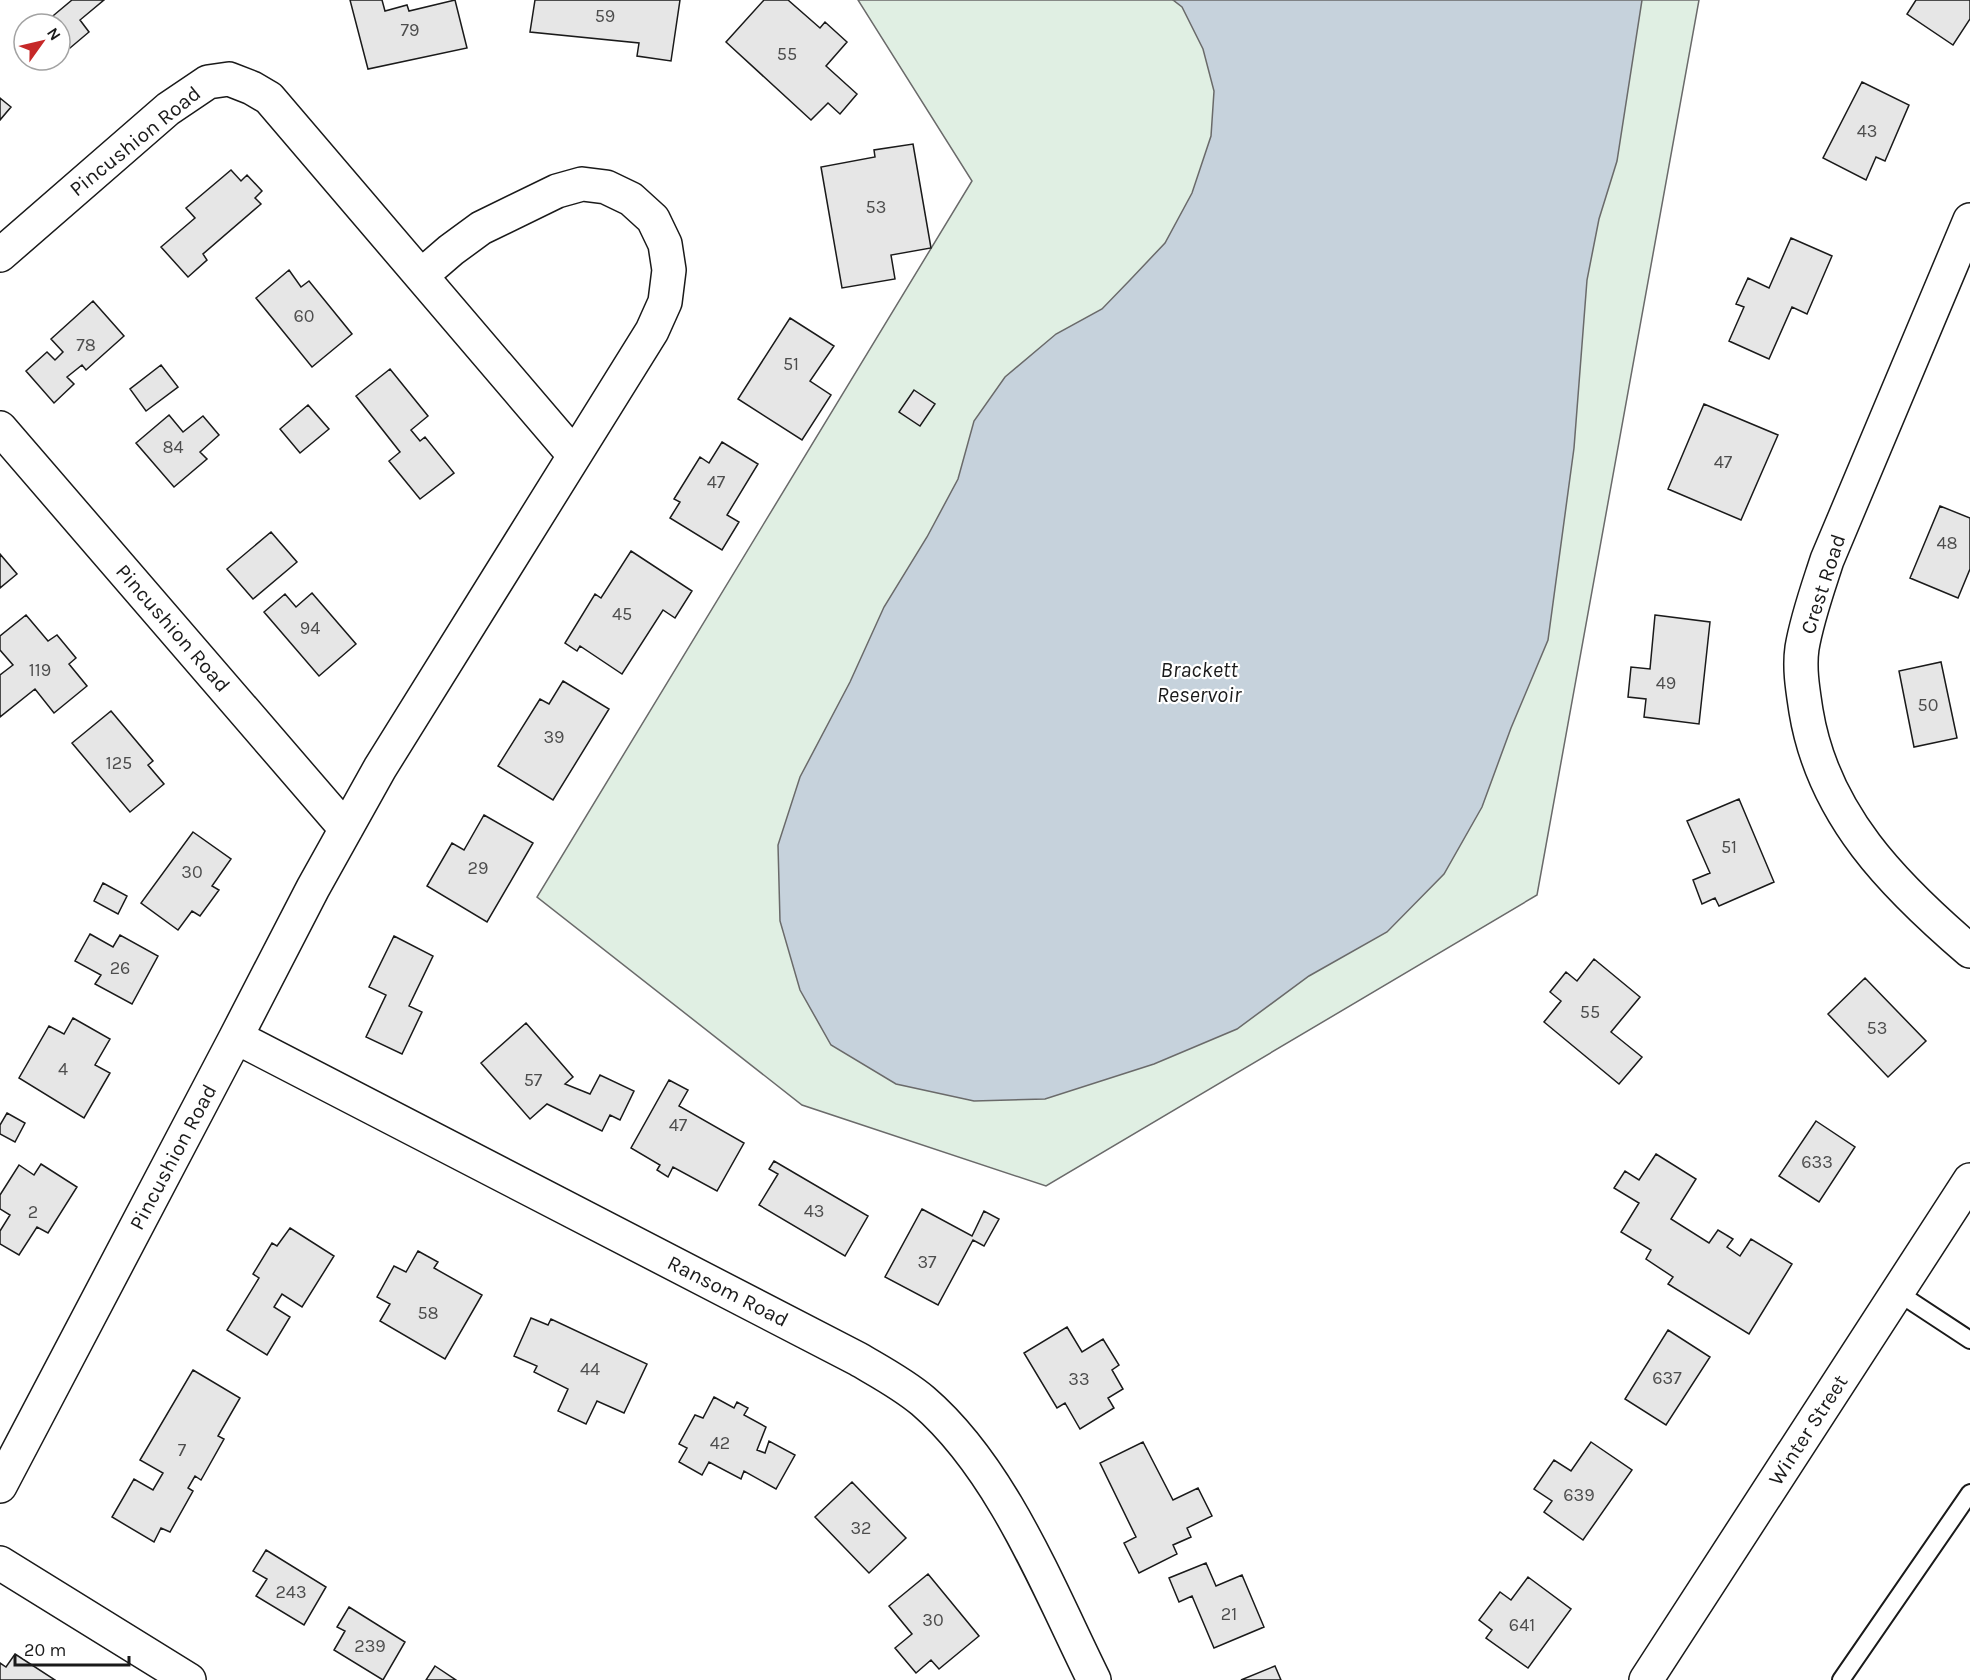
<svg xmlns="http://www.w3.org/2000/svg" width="1970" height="1680" viewBox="0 0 1970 1680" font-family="Karla,sans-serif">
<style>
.green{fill:#e0efe3;stroke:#6a6a6a;stroke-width:1.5}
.water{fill:#c6d2dc;stroke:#6a6a6a;stroke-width:1.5}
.building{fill:#e6e6e6;stroke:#1a1a1a;stroke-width:1.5}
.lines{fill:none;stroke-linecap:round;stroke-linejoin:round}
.lane-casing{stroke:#1a1a1a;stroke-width:20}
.street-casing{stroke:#1a1a1a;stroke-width:36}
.secondary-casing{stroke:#1a1a1a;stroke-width:36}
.lane{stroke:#fff;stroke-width:16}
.street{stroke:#fff;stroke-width:33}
.secondary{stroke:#fff;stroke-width:33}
.labels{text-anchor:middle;stroke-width:4.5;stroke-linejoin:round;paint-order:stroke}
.number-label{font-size:18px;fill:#4d4d4d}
.street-label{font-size:21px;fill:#1a1a1a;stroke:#fff}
.water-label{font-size:22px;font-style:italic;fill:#1a1a1a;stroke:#fff}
</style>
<rect width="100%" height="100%" fill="#fff"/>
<!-- green -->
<path class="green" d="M858,0h841l-162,895 -491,291 -244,-81 -265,-208 435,-716z"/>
<!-- water -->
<path class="water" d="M1173,0h469l-25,161 -18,58 -12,61 -13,168 -26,192 -37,88 -29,79 -38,67 -57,58 -78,44 -72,53 -83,35 -109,35 -71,2 -78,-17 -65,-39 -31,-55 -20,-69 -2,-76 22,-68 50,-95 34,-75 43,-70 31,-58 16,-58 31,-44 51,-43 46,-25 28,-29 35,-37 27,-50 19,-57 3,-45 -11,-42 -21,-42z"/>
<!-- building -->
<path class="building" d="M72,0h32l-24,20 9,12 -19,16 -10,-13v-11h-9l-3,-4z
M350,0h32l3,11 22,-6 2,6 46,-11 12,48 -99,21z
M535,0h145l-9,61 -34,-5 2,-13 -109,-11z
M764,0h24l32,28 5,-6 22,20 -21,24 31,28 -17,20 -12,-11 -17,17 -85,-78z
M1916,0h54v19l-17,26 -46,-31z
M1862,82l47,23 -24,56 -9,-4 -10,23 -43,-22z
M0,98l11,9 -11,13z
M913,144l18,104 -40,7 4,24 -53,9 -21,-121 54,-10 -1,-7z
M231,170l10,11 6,-6 15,16 -7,7 6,6 -58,50 4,6 -19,17 -27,-30 34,-29 -9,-10z
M1791,238l41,18 -25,58 -15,-7 -23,52 -40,-18 15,-34 -8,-3 12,-26 21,10z
M289,270l12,17 8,-6 43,53 -40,33 -56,-69z
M93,301l31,35 -38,34 -4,-5 -15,12 7,7 -20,19 -28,-32 21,-19 8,8 8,-8 -12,-13z
M790,318l44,28 -24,35 21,14 -29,45 -64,-41z
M161,365l17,22 -32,24 -16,-22z
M390,369l38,47 -17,14 9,11 5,-4 29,36 -34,26 -31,-38 11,-9 -44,-56z
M914,390l21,14 -15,22 -21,-14z
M1704,404l74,31 -37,85 -73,-31z
M308,405l21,24 -29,24 -20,-24z
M169,415l14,17 20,-16 16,19 -19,17 7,7 -33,28 -38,-44z
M722,442l36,22 -31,51 12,7 -17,28 -52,-32 10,-16 -6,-3 26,-42 9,6z
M1940,506l30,12v51l-12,29 -48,-20z
M271,532l26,30 -44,37 -26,-30z
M631,551l61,40 -17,27 -12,-8 -41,64 -42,-28 -3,5 -12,-8 30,-49 6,4z
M0,554l17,20 -17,14z
M312,593l44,51 -37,32 -55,-64 21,-18 11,13z
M26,615l22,26 9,-6 19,23 -7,6 18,22 -33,27 -19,-24 -35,28v-42l13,-10 -13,-15v-14z
M1655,615l55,7 -11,102 -55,-7 2,-18 -18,-2 3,-30 19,2z
M1941,662l16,76 -43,9 -15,-76z
M563,681l46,28 -56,91 -55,-34 42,-67 9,5z
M111,711l42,50 -5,4 16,19 -34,28 -58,-69z
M1739,799l35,83 -55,24 -4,-8 -13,6 -9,-24 17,-7 -23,-52z
M484,815l49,28 -46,79 -60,-36 25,-43 12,7z
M193,832l38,27 -19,27 7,4 -19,26 -8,-5 -14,19 -37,-27z
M103,883l24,13 -9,18 -24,-13z
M90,934l23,13 7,-12 38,21 -26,48 -37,-20 6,-9 -26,-14z
M394,936l39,20 -24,50 13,6 -20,42 -36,-17 20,-42 -17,-8z
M1594,959l46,38 -29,35 31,25 -23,27 -75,-62 17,-21 -11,-9 16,-20 11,9z
M1865,978l61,63 -38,36 -60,-63z
M73,1018l37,21 -15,26 15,8 -26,45 -65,-40 30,-52 15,8z
M526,1023l47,54 -8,7 25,10 10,-19 34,16 -14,29 -10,-5 -8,16 -55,-27 -17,15 -49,-56z
M669,1080l19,10 -9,16 65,37 -27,48 -44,-24 -5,10 -11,-7 3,-5 -29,-17z
M7,1113l18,10 -10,19 -15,-8v-9z
M1816,1121l39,26 -36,55 -40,-26z
M1656,1154l40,25 -25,40 38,24 9,-13 15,9 -6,8 13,9 11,-17 41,25 -43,70 -81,-50 5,-7 -27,-18 5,-9 -30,-18 18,-29 -25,-15 11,-17 14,9z
M774,1161l94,55 -23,40 -86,-51 19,-31 -9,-5z
M41,1164l36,23 -29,46 -11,-6 -18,28 -19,-11v-13l10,-16 -10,-6v-14l19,-30 15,10z
M922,1209l50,27 12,-25 15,8 -15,27 -11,-6 -35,65 -53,-28z
M290,1228l44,28 -32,51 -20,-13 -8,13 16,10 -23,38 -40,-25 32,-52 -6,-4 19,-31 5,3z
M418,1251l20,11 -4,6 48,27 -37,64 -65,-38 10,-17 -13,-7 17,-31 12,6z
M531,1318l17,7 3,-6 96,45 -23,49 -27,-12 -11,23 -28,-13 10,-22 -34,-17 3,-6 -23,-10z
M1067,1327l15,25 21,-13 16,26 -7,5 11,19 -15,9 6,10 -34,21 -15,-26 -8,5 -33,-55z
M1668,1330l42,27 -44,68 -41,-26z
M193,1370l47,28 -22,38 6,3 -23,41 -6,-4 -7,12 5,3 -23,41 -9,-4 -7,14 -42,-25 22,-38 19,11 10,-17 -23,-13z
M714,1397l20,11 3,-6 11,6 -4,7 22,12 -9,23 8,3 4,-12 26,14 -19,34 -32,-18 -3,8 -32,-17 -7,13 -23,-13 8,-14 -8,-4 16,-29 8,3z
M1143,1442l30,58 25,-12 14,28 -25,12 4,9 -18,8 4,9 -38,19 -15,-30 12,-6 -36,-74z
M1591,1442l41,28 -49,70 -39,-28 8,-11 -18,-12 20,-29 17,11z
M852,1482l54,56 -37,35 -54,-56z
M266,1550l60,37 -22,38 -48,-29 11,-17 -14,-8z
M1206,1563l10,23 26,-11 22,52 -50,21 -22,-52 -13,6 -10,-24z
M928,1574l51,62 -40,33 -8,-9 -15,13 -21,-25 17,-14 -23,-28z
M1528,1577l43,32 -43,59 -42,-30 6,-8 -13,-10 21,-28 11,8z
M349,1607l56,35 -22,38 -49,-30 11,-19 -8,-4z
M15,1654l40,26h-55v-17l6,4z
M435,1666l21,14h-30z
M1275,1666l6,14h-40z"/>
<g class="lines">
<defs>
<path id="lane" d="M1897,1292l73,48
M1841,1680l129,-187"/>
<path id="street" d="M1970,220l-143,340c-9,28 -20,58 -25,88 -3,21 1,43 4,63 17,104 88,175 164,240
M0,255l168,-146 40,-27 21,-3 23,9 17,10 305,357
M0,428l346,401
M236,1037l622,322c22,13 45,25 65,42 79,68 125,186 171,279
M0,1486l236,-449 77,-149 67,-120 272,-437 13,-29 4,-32 -4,-26 -12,-25 -22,-20 -25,-12 -24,-3 -25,7 -76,37 -30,22 -29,25"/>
<path id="secondary" d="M0,1563l189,117
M1646,1680l324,-500"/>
</defs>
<!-- lane casing -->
<use href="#lane" class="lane-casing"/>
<!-- street casing -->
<use href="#street" class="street-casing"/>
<!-- secondary casing -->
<use href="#secondary" class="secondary-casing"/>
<!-- lane -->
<use href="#lane" class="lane"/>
<!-- street -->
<use href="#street" class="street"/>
<!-- secondary -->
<use href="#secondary" class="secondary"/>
</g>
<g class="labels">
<!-- number labels -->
<g class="number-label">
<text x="605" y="22">59</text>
<text x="410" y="36">79</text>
<text x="787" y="60">55</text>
<text x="1867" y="137">43</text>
<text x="876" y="213">53</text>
<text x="304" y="322">60</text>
<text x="86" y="351">78</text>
<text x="791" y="370">51</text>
<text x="173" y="453">84</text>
<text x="1723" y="468">47</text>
<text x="716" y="488">47</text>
<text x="1947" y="549">48</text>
<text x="622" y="620">45</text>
<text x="310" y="634">94</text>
<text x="40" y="676">119</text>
<text x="1666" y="689">49</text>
<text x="1928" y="711">50</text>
<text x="554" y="743">39</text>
<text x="119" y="769">125</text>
<text x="1729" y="853">51</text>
<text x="478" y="874">29</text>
<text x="192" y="878">30</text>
<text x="120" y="974">26</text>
<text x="1590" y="1018">55</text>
<text x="1877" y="1034">53</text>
<text x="63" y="1075">4</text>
<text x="533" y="1086">57</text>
<text x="678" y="1131">47</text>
<text x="1817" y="1168">633</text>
<text x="814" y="1217">43</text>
<text x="33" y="1218">2</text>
<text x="927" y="1268">37</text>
<text x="428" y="1319">58</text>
<text x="590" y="1375">44</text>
<text x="1667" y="1384">637</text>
<text x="1079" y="1385">33</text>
<text x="720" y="1449">42</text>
<text x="182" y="1456">7</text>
<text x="1579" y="1501">639</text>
<text x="861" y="1534">32</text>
<text x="291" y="1598">243</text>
<text x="1229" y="1620">21</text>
<text x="933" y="1626">30</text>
<text x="1522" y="1631">641</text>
<text x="370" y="1652">239</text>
</g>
<!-- street labels -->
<g class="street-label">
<text transform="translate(135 141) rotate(-39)" y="7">Pincushion Road</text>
<text transform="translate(1823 584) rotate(-72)" y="7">Crest Road</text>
<text transform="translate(173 628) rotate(49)" y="7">Pincushion Road</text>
<text transform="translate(173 1157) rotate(-62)" y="7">Pincushion Road</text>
<text transform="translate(728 1291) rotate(27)" y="7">Ransom Road</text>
<text transform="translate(1808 1430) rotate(-57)" y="7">Winter Street</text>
</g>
<!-- water labels -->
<g class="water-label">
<text x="1199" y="677">Brackett<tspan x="1199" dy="25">Reservoir</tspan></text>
</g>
</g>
<!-- north arrow -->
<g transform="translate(42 42) rotate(56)"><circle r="28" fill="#ffffff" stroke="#a3a3a3" stroke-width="1.5"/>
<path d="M0-4.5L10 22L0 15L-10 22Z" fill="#c62828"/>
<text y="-9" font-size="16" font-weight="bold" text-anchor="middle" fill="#1a1a1a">N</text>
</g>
<!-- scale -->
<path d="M15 1656v9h114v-9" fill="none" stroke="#1a1a1a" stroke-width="3"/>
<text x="24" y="1656" font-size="18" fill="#1a1a1a" stroke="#ffffff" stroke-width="4.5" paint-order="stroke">20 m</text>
</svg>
